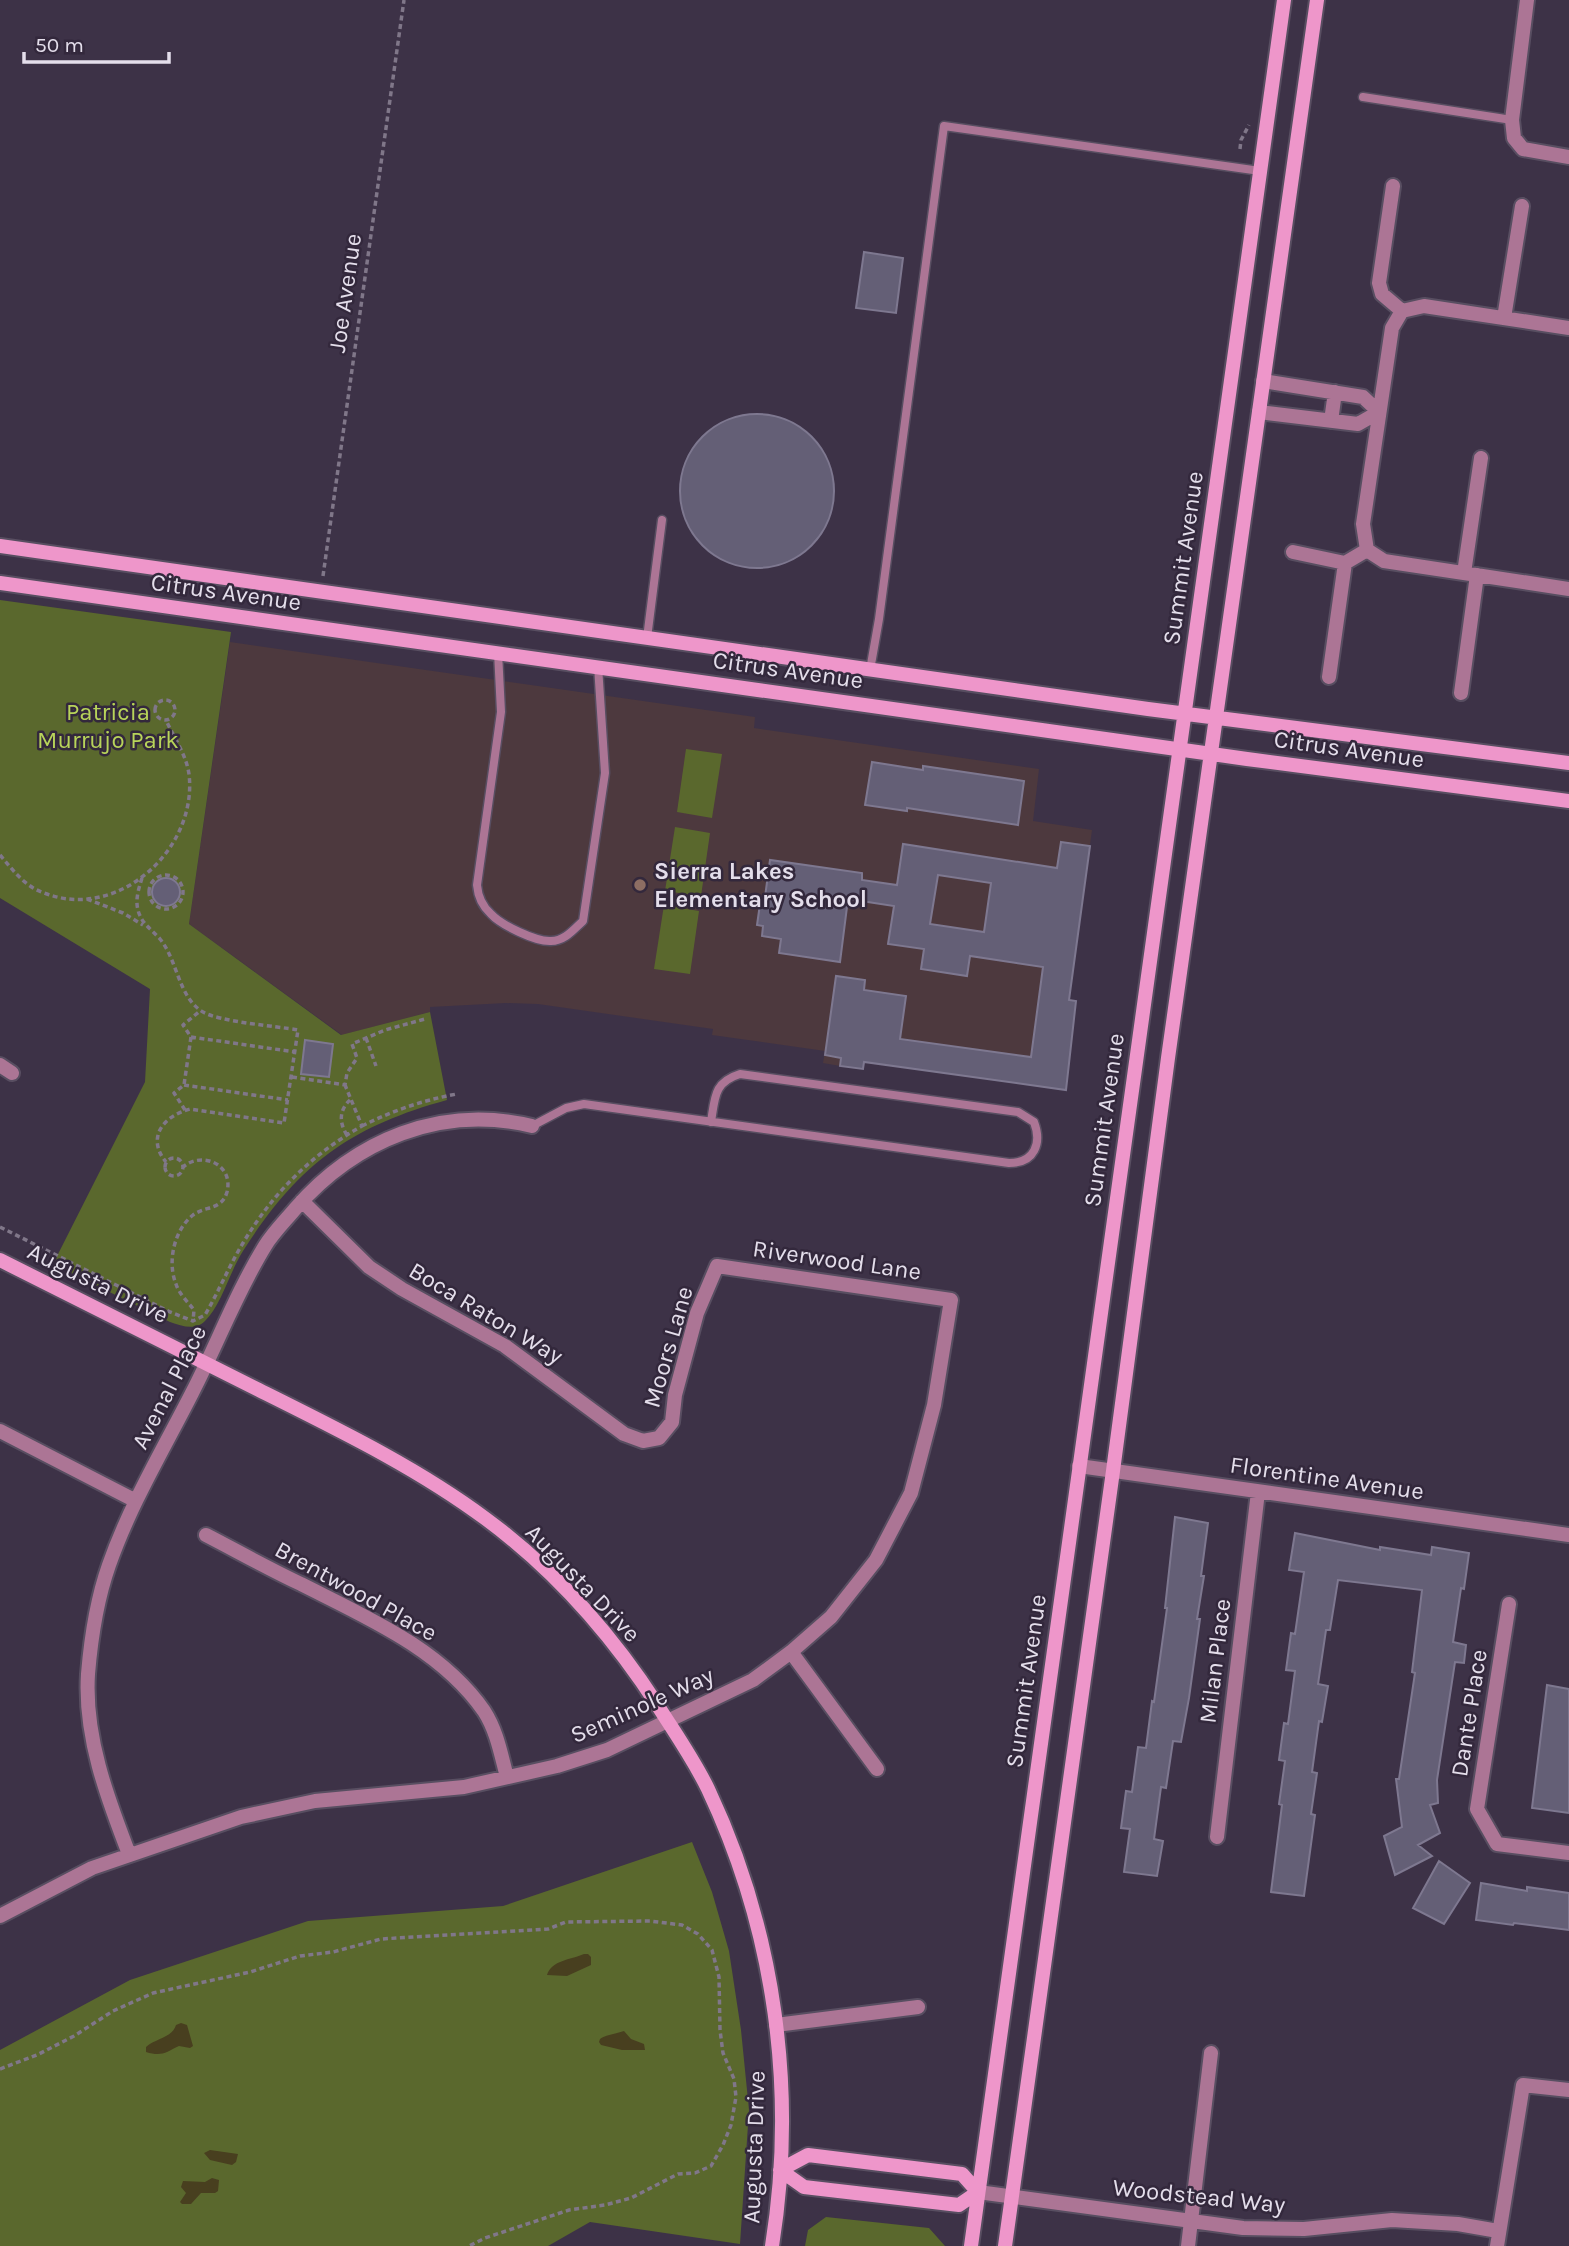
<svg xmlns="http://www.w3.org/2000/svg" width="1569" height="2246" viewBox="0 0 1569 2246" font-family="Karla,sans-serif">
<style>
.education{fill:#4d393e}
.green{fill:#5a682d}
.sand{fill:#483f1f}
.building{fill:#645f76;stroke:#7e7890;stroke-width:2;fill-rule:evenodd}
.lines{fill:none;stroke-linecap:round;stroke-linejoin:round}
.lane-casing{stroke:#584e61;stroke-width:11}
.street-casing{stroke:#584e61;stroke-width:18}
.secondary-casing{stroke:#584e61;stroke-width:18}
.path{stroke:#807789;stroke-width:3.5;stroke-dasharray:5 3.5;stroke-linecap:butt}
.lane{stroke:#ac7595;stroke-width:8}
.street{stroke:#ac7595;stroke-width:14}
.secondary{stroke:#ee96ca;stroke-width:14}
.education-dot{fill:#8d6e63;stroke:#33283c;stroke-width:2.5}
.labels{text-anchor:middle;stroke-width:5;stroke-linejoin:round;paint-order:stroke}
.street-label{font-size:24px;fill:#e4deeb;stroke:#33283c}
.park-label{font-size:24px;fill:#b8d45a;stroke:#33283c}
.poi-label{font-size:24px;font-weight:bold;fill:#e4deeb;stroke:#33283c;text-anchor:start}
</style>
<rect width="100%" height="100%" fill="#3d3247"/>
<!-- education -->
<path class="education" d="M230,642l525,75 -1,11 285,41 -6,52 59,9 -23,169 7,2 -10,89 -202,-28 -1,7 -23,-3 -17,-3 2,-12 -113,-16 1,-6 -175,-25 -32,-1 -76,4v5l-88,23 -153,-111z"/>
<!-- green -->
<path class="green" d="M0,600l231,32 -42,292 152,111 89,-23 17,88c-98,27 -149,65 -204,151 -13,20 -21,53 -38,70 -10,10 -23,5 -35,1l-117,-58 92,-182 5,-93 -150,-91z
M686,749l36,5 -10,64 -35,-6z
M675,827l35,6 -9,63 -36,-5z
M664,905l35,6 -9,63 -36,-5z
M692,1842l20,50 17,59 12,79 8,80 -9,134 -150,-22 -42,24h-548v-196l130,-70 178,-59 195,-15z
M826,2217l103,11 16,18h-140l3,-16z"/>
<!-- sand -->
<path class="sand" d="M584,1954h4l3,3v8l-24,11 -20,-1c5,-15 23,-15 37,-21z
M181,2023l6,2 6,21 -3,2 -11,-2c-13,6 -17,11 -33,6v-5c10,-9 26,-9 30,-22z
M624,2031l7,8 13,5 1,6h-23l-21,-5 -2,-3 1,-3c5,-4 16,-5 24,-8z
M210,2150l28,4 -2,8 -4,3 -22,-5 -6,-7z
M212,2178l7,2 -1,11 -3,2h-14l-10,11h-9l-2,-2 6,-9 -5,-6 2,-6 22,1z"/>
<!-- building -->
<path class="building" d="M864,252l39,6 -7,55 -40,-5z
M680 491a77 77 0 1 1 154 0a77 77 0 1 1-154 0Z
M872,762l51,8v-4l101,15 -6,44 -111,-17v3l-42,-6z
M1061,842l29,4 -21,154 7,1 -10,89 -202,-28 -1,7 -23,-3 1,-8 -16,-3 11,-79 29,4 -1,10 42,6 -6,43 131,18 12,-90 -73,-11 -3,20 -46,-7 3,-20 -36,-5 6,-38 -46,-7 -8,63 -61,-9 2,-14 -19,-3 1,-10 -6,-1 4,-28h4l5,-37 92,13v7l35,5 6,-41 154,24zM938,875l53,8 -7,49 -54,-8z
M152 892a14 14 0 1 1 28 0a14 14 0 1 1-28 0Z
M305,1040l28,4 -4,33 -28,-3z
M1175,1517l33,6 -7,53h3l-7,43h3l-11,79 -8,44 -8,-1 -7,47 -5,-1 -7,52 9,2 -6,35 -33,-4 6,-43 -9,-1 5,-37 6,1 6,-45 8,1 6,-47 2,1 13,-94h-2z
M1295,1533l85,17v-3l51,8 1,-8 37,6 -5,36 -3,-1 -8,54 13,3 -2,18 -9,-1 -18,118 1,23 -8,2 10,28 -22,12 14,11 -37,19 -11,-39 18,-9 -6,-48h3l16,-106 -3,-1 10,-82 -84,-10 -8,50h-4l-8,54 10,2 -6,36 -3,-1 -7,51 5,1 -6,41 4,1 -11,81 -33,-4 11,-87 -3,-1 6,-43 -6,-1 5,-37 4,1 7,-53 -9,-1 5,-37 4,1 9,-62 -15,-2z
M1547,1685l22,4v124l-37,-5z
M1439,1861l31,22 -26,41 -31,-16z
M1481,1883l46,8v-4l42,6v37l-55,-7 -1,2 -37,-5z"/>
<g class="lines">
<defs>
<path id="lane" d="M1363,97l149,23
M647,638l15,-118
M498,652l3,60 -24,173c1,12 5,21 14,29 10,11 45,28 60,27 14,0 23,-12 32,-20l22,-148 -7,-107
M870,670l9,-51 65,-493 316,45
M532,1126l34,-18 18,-4 425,59c26,0 33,-20 25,-41l-16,-10 -278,-38c-26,8 -25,23 -29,48"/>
<path id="street" d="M1527,0l-15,120 2,18 9,11 46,8
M1393,186l-14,97 3,11 20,17
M1504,318l18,-112
M1569,328l-145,-22 -22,5 -10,17 -29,196 4,26 17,11 185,28
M1259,412l99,12 21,-12 -16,-15 -100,-16
M1331,421l4,-29
M1293,552l52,11 22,-13
M1464,573l17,-115
M1329,677l16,-114
M1461,693l16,-118
M0,1065l12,8
M0,1431l136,70
M1079,1466l490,69
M206,1535c31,16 63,34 95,49 65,33 140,65 183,127 13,20 17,44 23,66
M1509,1604l-32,205 20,35 72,9
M791,1652l86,117
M1217,1837l41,-345
M129,1854c-22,-57 -45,-118 -41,-180 3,-36 9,-75 21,-109 21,-60 54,-115 83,-172 25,-48 44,-100 73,-147 8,-13 20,-25 30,-37 60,-69 146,-105 237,-83
M0,1916l92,-48 149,-51 74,-16 149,-14 93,-21 50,-16 146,-70 38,-28 40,-35 45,-57 35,-67 23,-88 17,-105 -234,-34 -20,47 -22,82 -3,27 -13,16 -16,3 -19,-7 -119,-88 -103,-57 -33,-22 -67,-66
M776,2025l142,-18
M978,2192l265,36 61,1 88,-9 66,4 40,7
M1188,2246l23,-193
M1497,2246l26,-161 46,5"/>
<path id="secondary" d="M0,546l1148,163 421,54
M0,583l1247,176 322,42
M0,1260c86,43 173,87 259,130 78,39 157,77 227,129 69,51 126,116 172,187 17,27 36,54 50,83 67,142 89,302 64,457
M808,2155l154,19 16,18 -19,13 -155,-18 -24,-17z
M971,2246l313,-2246
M1005,2246l108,-775 55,-413 149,-1058"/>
</defs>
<!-- lane casing -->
<use href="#lane" class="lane-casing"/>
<!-- street casing -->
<use href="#street" class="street-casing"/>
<!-- secondary casing -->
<use href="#secondary" class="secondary-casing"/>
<!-- path -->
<path class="path" d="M1240,149l1,-9 8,-15
M323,576l81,-576
M155 710a10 10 0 1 1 20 0a10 10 0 1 1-20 0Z
M0,855c13,15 24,31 44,38 74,29 154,-44 145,-119 -3,-20 -15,-36 -23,-54
M149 892a17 17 0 1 1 34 0a17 17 0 1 1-34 0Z
M142,878c-3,10 -7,21 -4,32 3,13 13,19 22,29 18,22 18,58 43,73 17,10 73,14 95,18l-14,93 -94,-14c-27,7 -44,29 -24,53
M87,899l36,14 20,12
M191,1037l104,15
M366,1038l10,28
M292,1077l53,8 2,-12 10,-15 -5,-14 33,-14 40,-11
M184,1085l104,15
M185,1110l-11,-17 10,-8 7,-48 -8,-12 17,-14
M362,1126c30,-15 61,-26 95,-32
M347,1135c-8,-12 -8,-25 3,-35
M165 1167a9 9 0 1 1 18 0a9 9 0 1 1-18 0Z
M182,1168c19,-18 52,-4 45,24 -5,18 -22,14 -34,23 -19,15 -26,47 -17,69 3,10 12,18 18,26l-1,11
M0,1227l170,85 23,9 12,-6c14,-24 24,-49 38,-72 29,-49 69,-89 119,-117l-17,-41
M0,2069l37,-14 37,-19 39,-25 40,-18 97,-21 50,-16 33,-4 48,-13 167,-10 18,-7 84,-1 32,4 16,9 14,16 7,27 1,53 3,23 11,26 2,18 -5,28 -8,20 -12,21 -16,7 -17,1 -47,24 -26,7 -36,5 -84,28 -16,8"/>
<!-- lane -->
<use href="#lane" class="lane"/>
<!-- street -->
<use href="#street" class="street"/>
<!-- secondary -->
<use href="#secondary" class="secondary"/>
</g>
<!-- markers -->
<circle class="education-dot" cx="640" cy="885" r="7"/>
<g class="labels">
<!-- street labels -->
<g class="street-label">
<text transform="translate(345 293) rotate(-82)" y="8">Joe Avenue</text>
<text transform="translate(1183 558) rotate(-82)" y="8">Summit Avenue</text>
<text transform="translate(226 592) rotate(8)" y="8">Citrus Avenue</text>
<text transform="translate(788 670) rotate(8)" y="8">Citrus Avenue</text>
<text transform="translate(1349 749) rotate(8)" y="8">Citrus Avenue</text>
<text transform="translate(1104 1120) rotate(-82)" y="8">Summit Avenue</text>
<text transform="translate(837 1260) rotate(8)" y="8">Riverwood Lane</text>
<text transform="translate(98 1283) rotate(26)" y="8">Augusta Drive</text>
<text transform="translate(486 1313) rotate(31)" y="8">Boca Raton Way</text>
<text transform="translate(668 1347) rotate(-74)" y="8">Moors Lane</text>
<text transform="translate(169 1387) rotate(-63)" y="8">Avenal Place</text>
<text transform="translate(1327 1478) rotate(8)" y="8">Florentine Avenue</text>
<text transform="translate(583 1583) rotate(46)" y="8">Augusta Drive</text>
<text transform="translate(356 1591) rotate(29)" y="8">Brentwood Place</text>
<text transform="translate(1215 1661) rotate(-83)" y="8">Milan Place</text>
<text transform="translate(1026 1681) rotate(-82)" y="8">Summit Avenue</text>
<text transform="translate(642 1705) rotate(-24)" y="8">Seminole Way</text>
<text transform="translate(1469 1713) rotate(-81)" y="8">Dante Place</text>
<text transform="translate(754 2147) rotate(-88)" y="8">Augusta Drive</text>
<text transform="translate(1199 2196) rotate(6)" y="8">Woodstead Way</text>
</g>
<!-- park labels -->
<g class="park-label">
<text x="108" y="720">Patricia<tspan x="108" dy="28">Murrujo Park</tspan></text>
</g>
<!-- poi labels -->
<g class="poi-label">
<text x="654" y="879">Sierra Lakes<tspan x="654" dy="28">Elementary School</tspan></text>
</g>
</g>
<!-- scale -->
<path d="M24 52v10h145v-10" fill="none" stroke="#e4deeb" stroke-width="3.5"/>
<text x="35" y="52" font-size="21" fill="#e4deeb" stroke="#33283c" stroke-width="5" paint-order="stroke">50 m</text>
</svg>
